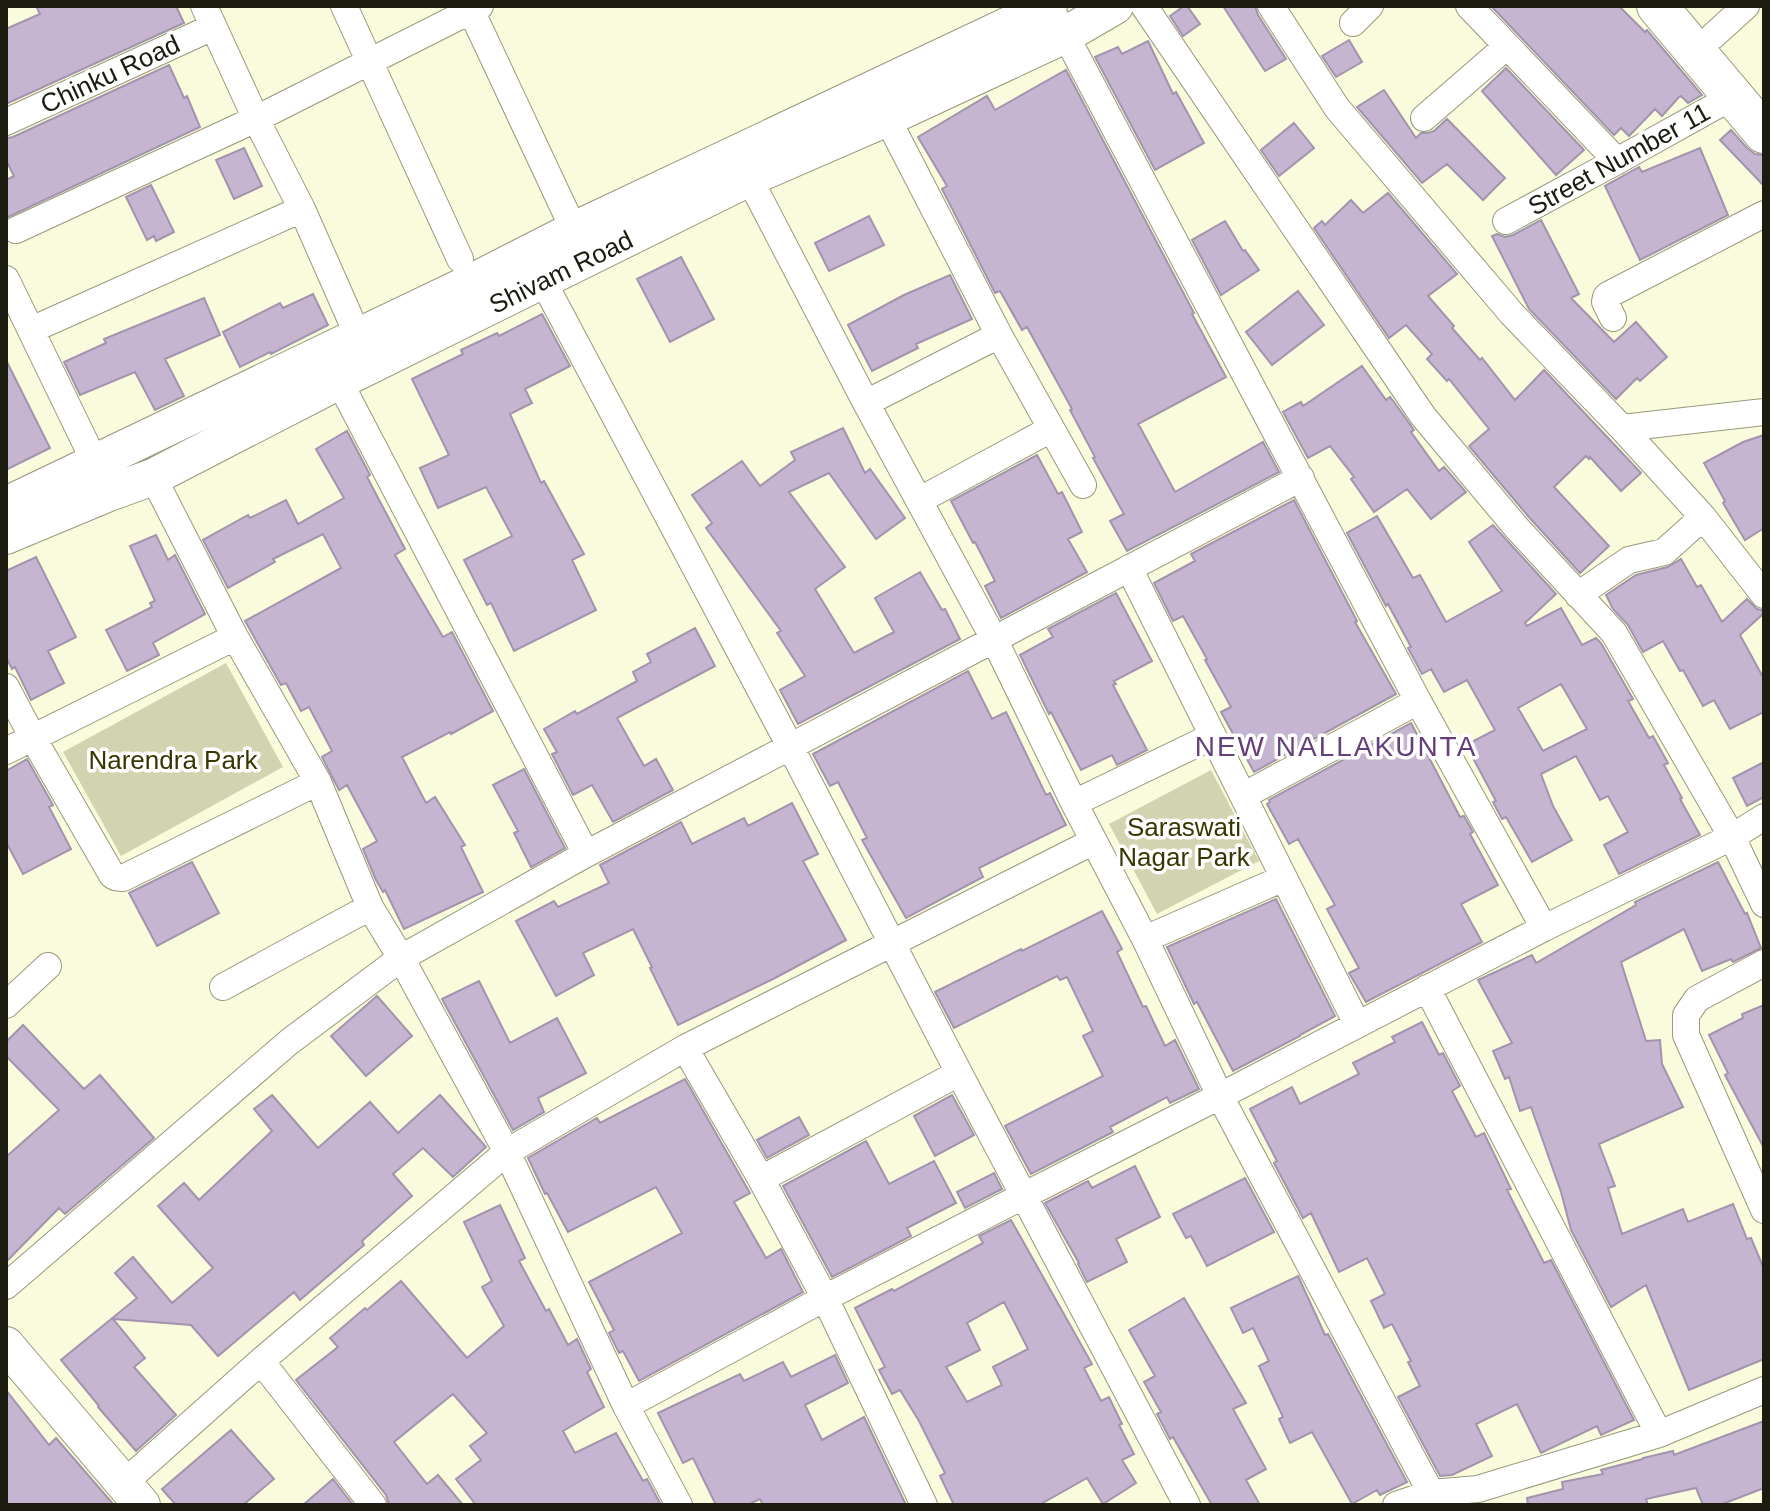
<svg xmlns="http://www.w3.org/2000/svg" width="1770" height="1511" viewBox="0 0 1770 1511" font-family="Helvetica,sans-serif">
<style>
.green{fill:#d2d4b1}
.building{fill:#c5b5d0;stroke:#a393ad;stroke-width:2;fill-rule:evenodd}
.lines{fill:none;stroke-linecap:round;stroke-linejoin:round}
.street-casing{stroke:#97997c;stroke-width:28}
.secondary-casing{stroke:#97997c;stroke-width:38}
.primary-casing{stroke:#97997c;stroke-width:42}
.street{stroke:#fff;stroke-width:26}
.secondary{stroke:#fff;stroke-width:36}
.primary{stroke:#fff;stroke-width:40}
.labels{text-anchor:middle;stroke-width:7;stroke-linejoin:round;paint-order:stroke}
.street-label{font-size:26px;fill:#1b1b10;stroke:#fff}
.park-label{font-size:26px;fill:#363700;stroke:#fff}
.neighbourhood-label{font-size:28px;letter-spacing:2px;fill:#643f79;stroke:#fff}
</style>
<rect width="100%" height="100%" fill="#f9fbdc"/>
<!-- green -->
<path class="green" d="M226,663l57,104 -162,89 -58,-104z
M1211,770l48,91 -102,53 -48,-90z"/>
<!-- building -->
<path class="building" d="M36,6h140l8,17 -178,81v-75l34,-15z
M1184,6h3l13,18 -17,12 -13,-20z
M1223,6h32l3,9 28,44 -21,12z
M1491,6h128l26,26 2,-2 55,65 -14,8 -7,-7 -2,1 -17,19 -7,-7 -26,27 -8,-8 -7,7z
M1349,40l13,22 -26,15 -14,-21z
M1148,41l25,53 3,-2 28,51 -49,27 -60,-113 23,-10 4,7z
M169,65l15,33 3,-2 13,31 -194,91v-38l8,-4 -8,-16v-22l7,-1z
M1506,68l78,82 -28,25 -74,-84z
M1066,70l128,243 -2,1 34,63 -88,47 2,3 35,65 88,-50 16,30 -152,79 -17,-30 14,-7 -31,-56 2,-1 -25,-47 2,-1 -45,-82 -5,3 -22,-39 -5,2 -53,-104 5,-3 -29,-49 69,-41 8,14z
M1384,90l32,48 5,-5h7l6,-2 13,-12 58,59 -22,22 -36,-36 -25,19 -65,-76z
M1294,123l20,25 -35,28 -18,-26z
M1731,130l16,18 8,6 9,1v31l-44,-46z
M244,148l18,38 -28,13 -18,-39z
M1700,148l28,67 -88,45 -35,-74 34,-19 3,5z
M151,185l23,47 -18,9 -2,-5 -7,4 -21,-43z
M1388,193l69,81 -29,22 26,30 -2,2 28,32 2,-2 33,42 29,-30 97,103 -20,18 -31,-34 -1,2 -3,-3 -32,31 55,59 -29,27 -52,-57 -59,-70 20,-17 -40,-50 -2,2 -20,-22 5,-5 -26,-29 -17,13 -75,-110 8,-7 3,4 26,-25 12,13z
M869,216l15,29 -55,26 -14,-28z
M1541,220l38,74 -8,4 43,44 22,-20 31,35 -27,24 -3,-3 -21,21 -87,-90 -37,-73 5,-2 8,3 8,-2z
M1225,221l18,30 2,-1 14,20 -38,25 -29,-55z
M681,257l33,62 -44,23 -33,-63z
M950,275l22,44 -56,25 2,4 -46,23 -24,-46 56,-30z
M1298,291l26,34 -52,40 -26,-33z
M313,294l15,31 -57,29 -1,-2 -30,15 -17,-35 57,-29 3,5z
M204,298l16,37 -55,24 19,37 -29,14 -20,-38 -55,23 -16,-33 42,-19 -2,-4z
M542,314l28,52 -45,23 7,14 -22,11 31,69 3,-2 40,73 -12,6 24,50 -82,41 -23,-48 -4,2 -23,-45 48,-24 -26,-49 -48,21 -18,-40 29,-13 -37,-76 51,-25 -2,-4 36,-17 2,3z
M6,360l44,88 -44,22z
M1362,366l24,34 4,-3 4,5 20,28 -3,2 28,39 5,-4 22,25 -35,27 -24,-30 -33,23 -23,-33 3,-2 -24,-31 -22,12 -25,-46 18,-10 2,4z
M843,428l22,45 5,-4 35,49 -29,21 -47,-66 -40,19 56,75 -30,22 39,64 40,-21 -19,-34 45,-26 22,38 3,-1 15,30 -162,85 -18,-34 25,-14 -28,-43 4,-2 -75,-103 6,-5 -20,-28 50,-34 18,25 35,-26 -4,-8z
M347,431l23,44 -3,2 38,72 -10,6 48,82 9,-5 41,79 -42,23 -1,-2 -48,25 24,46 9,-6 30,48 -4,2 22,45 -79,37 -19,-39 -2,2 -7,-12 -13,-31 14,-8 -30,-56 -8,5 -17,-33 10,-6 -23,-44 -8,4 -15,-28 -5,2 -36,-64 96,-53 -18,-34 -50,25 2,3 -47,26 -25,-48 45,-25 2,3 36,-18 12,24 46,-26 -28,-49z
M1764,435v93l-19,12 -22,-37 2,-2 -21,-38 39,-21z
M1037,455l21,39 4,-2 20,40 -14,7 19,33 -86,46 -16,-32 10,-5 -20,-39 -2,1 -22,-42z
M1294,500l63,121 -2,1 41,72 -142,78 -33,-60 10,-5 -26,-47 2,-1 -24,-43 -10,5 -19,-38 41,-22 -4,-7z
M1377,516l36,62 7,-3 26,47 56,-31 -33,-49 24,-17 63,69 -31,29 2,3 34,-18 21,37 14,-7 5,5 32,56 -5,2 21,37 4,-2 15,27 -4,2 18,33 -2,1 20,36 -81,39 -15,-29 24,-13 -20,-36 -8,4 -24,-44 -35,18 12,32 19,34 -40,22 -26,-45 -4,2 -9,-17 3,-1 -30,-56 29,-15 -28,-50 -23,12 -13,-23 -9,5 -14,-26 3,-1 -23,-43 -2,2 -39,-73zM1561,684l26,45 -44,22 -25,-43z
M156,535l12,25 7,-5 30,59 -52,29 6,12 -32,16 -21,-41 46,-23 -2,-4 5,-2 -25,-55z
M36,557l40,80 -28,14 16,32 -33,17 -16,-33 -3,2 -6,-12v-86z
M1681,559l16,28 4,-2 21,37 25,-23 10,10 7,2v2l-24,22 24,44v33l-34,17 -16,-29 -11,6 -20,-36 -3,1 -17,-30 -20,11 -15,-27 -15,-16 -7,-14 30,-20 32,-8z
M1116,593l36,68 -38,20 2,3 -3,1 34,65 -30,15 -5,-10 -31,15 -30,-58 -2,2 -29,-59 33,-18 -5,-8z
M695,628l20,38 -98,52 27,48 12,-7 17,31 -60,32 -21,-37 -19,10 -21,-41 5,-2 -13,-23 31,-18 2,3 60,-33 -4,-9 18,-10 -4,-8z
M968,671l24,48 14,-7 40,83 4,-2 16,32 -87,43 4,9 -77,41 -44,-78 5,-2 -29,-56 -8,4 -17,-32z
M1411,723l49,94 4,-1 9,16 -3,2 28,51 -37,19 21,38 -116,60 -17,-29 10,-5 -32,-59 8,-4 -37,-66 -9,5 -22,-40 3,-2 -1,-2z
M27,759l26,46 -4,2 22,42 -48,25 -17,-32v-71z
M1764,762v35l-17,9 -14,-28z
M524,769l41,79 -34,19 -17,-34 4,-2 -25,-46z
M792,803l26,51 -15,7 43,79 -71,38 -97,47 -28,-57 2,-1 -19,-38 -50,24 11,22 -38,21 -40,-75 38,-20 4,6 51,-24 -9,-18 81,-43 11,22 52,-26 4,8z
M192,862l27,51 -62,33 -28,-53z
M1718,862l27,52 2,-1 14,35 -28,14 -2,-3 -29,12 -18,-42 -63,33 25,79 14,-1 2,24 21,43 -84,37 16,42 -7,2 14,46 61,-25 5,13 45,-18 14,35 4,-1 13,31v90l-75,31 -43,-105 -35,22 -40,-77 -10,-38 -30,-85 -11,4 -11,-34 -4,2 -12,-28 19,-8 -34,-63 54,-25 4,8 100,-58 -1,-3z
M1276,899l59,117 -35,19v1l-67,35 -36,-69 -3,2 -27,-57z
M1102,911l20,38 -5,3 26,55 3,-1 19,40 10,-6 24,49 -29,14 -3,-6 -57,30 3,5 -82,42 -26,-48 98,-50 -20,-40 10,-5 -26,-54 -7,3 -3,-4 -103,52 -19,-36 86,-43 1,2z
M479,981l31,62 47,-25 29,55 -48,25 6,14 -31,18 -71,-131z
M377,996l35,40 -46,40 -35,-40z
M1764,1005v143l-39,-73 3,-2 -19,-38 34,-17 -1,-4z
M1422,1022l17,33 4,-2 17,33 -8,5 24,46 8,-4 27,56 -4,1 37,73 7,-3 83,160 -33,15 -4,-9 -56,27 -24,-49 -41,20 16,32 -40,19 -12,1 -42,-79 22,-11 -12,-24 3,-1 -19,-37 -8,4 -13,-27 14,-7 -18,-36 -28,14 -28,-59 -8,5 -29,-55 3,-2 -27,-52 42,-22 8,17 59,-30 -6,-11 42,-21 -3,-5z
M23,1025l61,64 16,-14 54,63 -89,76 -6,-6 -53,54v-105l53,-47 -53,-54v-14z
M685,1079l65,114 -16,9 32,56 15,-9 22,43 -164,89 -16,-30 -4,2 -10,-20 5,-3 -25,-48 93,-49 -26,-46 -88,45 -21,-39 -2,1 -17,-36 69,-40 3,5z
M272,1095l46,53 52,-46 28,31 42,-38 46,52 -33,30 -30,-29 -30,26 19,22 -50,45 2,4 -64,55 -6,-8 -76,64 -27,-31 -78,-6 32,39 -11,9 42,48 -40,36 -38,-44 1,-1 -38,-46 76,-62 -22,-25 18,-16 39,46 41,-35 -55,-62 26,-23 15,17 73,-69 -18,-22z
M952,1095l22,40 -39,21 -21,-40z
M799,1117l10,18 -42,23 -10,-18z
M866,1141l23,43 45,-23 22,42 -49,25 4,8 -79,41 -49,-91z
M1135,1166l25,51 -44,22 11,23 -40,20 -9,-18 1,-1 -34,-60 43,-22 4,7z
M994,1173l8,16 -37,19 -8,-16z
M1245,1178l29,54 -67,34 -16,-30 -5,2 -13,-24z
M500,1205l25,53 -6,3 27,50 3,-2 19,36 9,-6 14,30 -4,3 17,35 -41,24 12,22 41,-20 27,48 4,-2 14,26h-185l-20,-26 25,-19 -11,-14 17,-13 -34,-39 -59,48 33,42 11,-9 25,30h-74l-3,-10 -90,-115 42,-33 -8,-9 35,-30 2,2 34,-29 66,77 37,-32 -22,-39 10,-6 -28,-59z
M1011,1220l81,144 -8,4 17,33 8,-4 13,27 -3,1 15,29 -12,6 14,23 -33,21 -16,-26 -48,27h-85l-14,-29 5,-3 -26,-52 -19,-31 -8,4 -13,-24 6,-3 -30,-59 37,-19 2,2 89,-48 -4,-7zM1004,1302l24,47 -35,18 9,18 -35,17 -21,-35 34,-17 -13,-27z
M1298,1276l27,59 3,-1 79,148 -27,13 -3,-5 -25,14 -40,-72 -22,11 -11,-24 4,-2 -24,-51 10,-5 -16,-33 -10,5 -12,-25z
M1184,1298l62,105 -13,6 33,60 -20,11 14,25h-48l-39,-68 -3,2 -13,-25 4,-2 -17,-30 11,-6 -26,-46z
M835,1355l13,28 -43,22 17,35 42,-23 42,88h-143l-3,-6 -13,6h-31l-23,-47 -10,5 -25,-50 82,-39 4,7 39,-19 8,15z
M6,1390l43,55 7,-7 58,67h-108z
M1764,1421v67l-44,17h-17l-7,-17 -50,11 2,6h-120l-1,-7 36,-9 -1,-7 41,-8 -2,-4 42,-11v-1l30,-7 1,4z
M231,1430l43,49 -31,26h-67l-14,-16z
M333,1479l20,26h-50z"/>
<g class="lines">
<defs>
<path id="street" d="M204,6l52,113 46,90 56,127
M344,6l116,253
M469,6l105,224
M1144,6l279,410 93,111 98,106 118,204 32,67
M1271,6l66,102 175,206 110,114 81,89 61,78
M1469,6l148,155
M1058,21l360,680 126,227
M1353,23l17,-17
M1713,36l33,-30
M887,118l112,217 84,150
M1424,118l83,-72
M6,122l207,-95
M749,178l117,225 128,236 80,164 71,136 75,157 211,397
M1506,221l111,-60 115,-64
M16,230l240,-111 224,-113
M535,266l255,480 169,327 228,432
M6,279l96,198
M1613,318l-8,-16 1,-5 2,-2 156,-81
M31,330l271,-121
M339,381l247,473
M866,403l133,-68
M1622,428l142,-16
M153,477l82,160 83,145 52,125 31,51 106,194 119,254 53,99
M920,500l131,-71
M1129,568l228,456
M1578,595l51,-35 35,-8 39,-35
M6,687l27,51 79,137 3,2 8,1 195,-96
M6,751l229,-114
M1243,796l175,-95
M1074,803l139,-67
M1145,939l139,-61
M1764,963l-67,36 -11,16v20l78,175
M223,987l147,-80
M1427,988l232,446
M6,1005l42,-39
M685,1048l76,131 64,119 99,207
M761,1179l198,-106
M6,1286l283,-244 112,-84 185,-104 715,-376
M261,1361l112,144
M626,1406l199,-108 198,-102 197,-100 324,-168 188,-91 32,-20
M124,1483l137,-122 246,-209 178,-104 409,-207
M1396,1505l35,-12 47,-4 181,-55 105,-44"/>
<path id="secondary" d="M6,505l466,-223 102,-52 475,-224
M6,536l103,-43 44,-16 186,-96 410,-203 138,-60 178,-83 50,-29
M6,1345l136,160"/>
<path id="primary" d="M1657,6l107,127"/>
</defs>
<!-- street casing -->
<use href="#street" class="street-casing"/>
<!-- secondary casing -->
<use href="#secondary" class="secondary-casing"/>
<!-- primary casing -->
<use href="#primary" class="primary-casing"/>
<!-- street -->
<use href="#street" class="street"/>
<!-- secondary -->
<use href="#secondary" class="secondary"/>
<!-- primary -->
<use href="#primary" class="primary"/>
</g>
<g class="labels">
<!-- street labels -->
<g class="street-label">
<text transform="translate(110 74) rotate(-25)" y="9">Chinku Road</text>
<text transform="translate(1619 159) rotate(-29)" y="9">Street Number 11</text>
<text transform="translate(561 272) rotate(-26)" y="9">Shivam Road</text>
</g>
<!-- park labels -->
<g class="park-label">
<text x="173" y="769">Narendra Park</text>
<text x="1184" y="836">Saraswati<tspan x="1184" dy="30">Nagar Park</tspan></text>
</g>
<!-- neighbourhood labels -->
<g class="neighbourhood-label">
<text x="1336" y="756">NEW NALLAKUNTA</text>
</g>
</g>
<!-- border -->
<rect width="1770" height="1511" fill="none" stroke="#1b1b10" stroke-width="16"/>
</svg>
